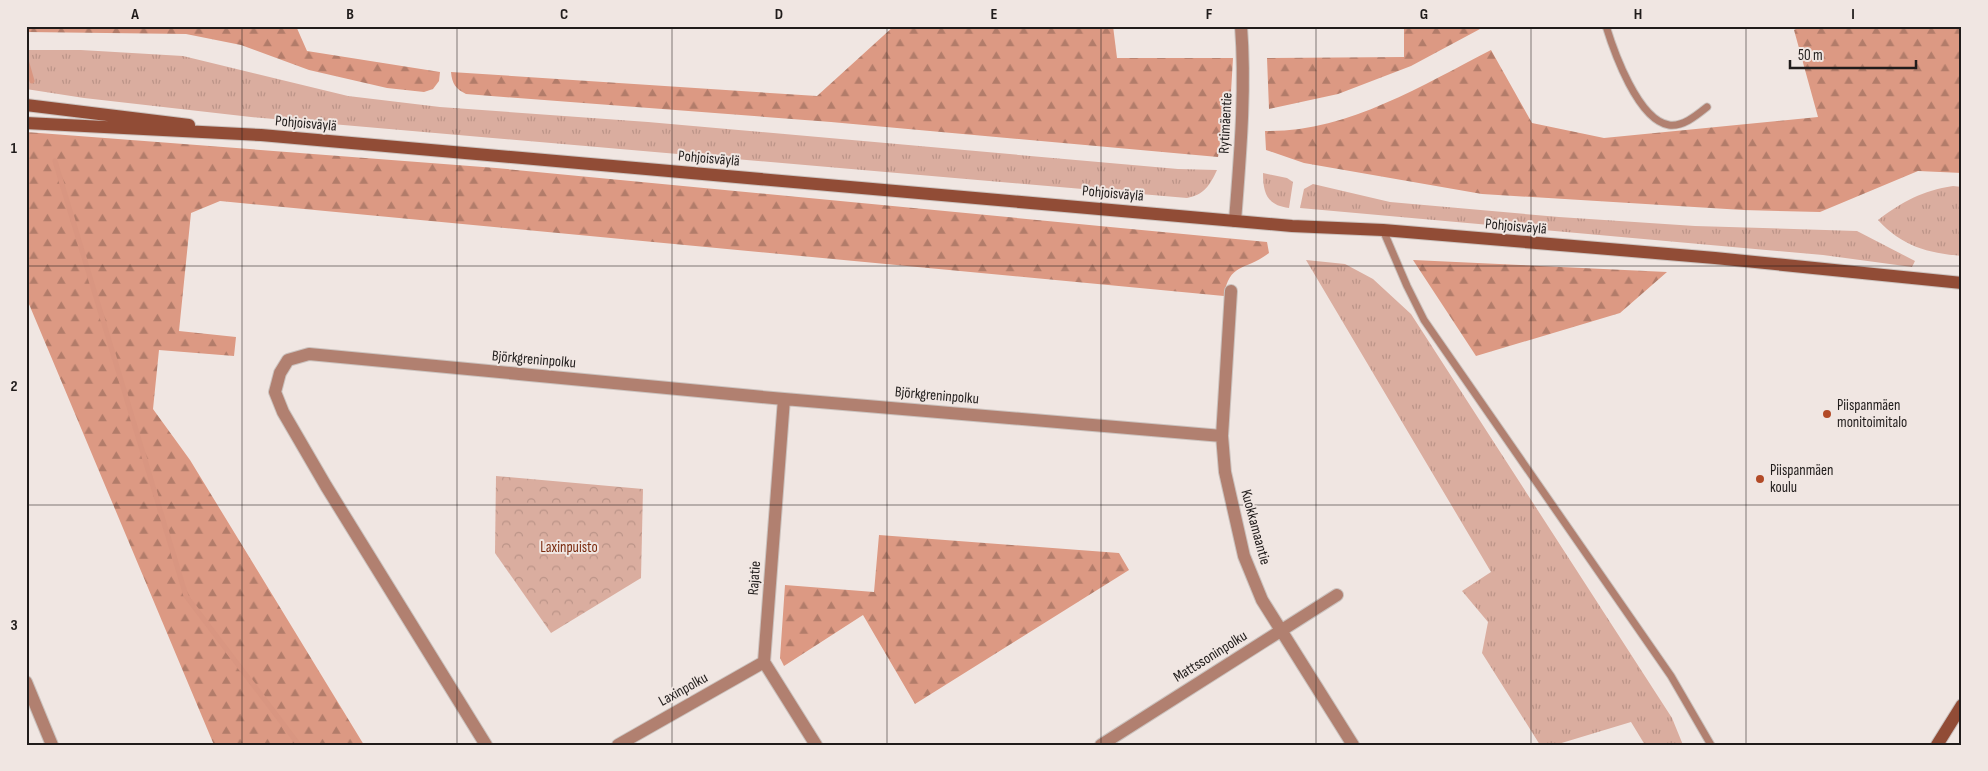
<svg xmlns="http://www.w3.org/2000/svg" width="1988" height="771" viewBox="0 0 1988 771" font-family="'Sofia Sans Condensed',sans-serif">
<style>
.grass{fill:url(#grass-tufts)}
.forest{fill:url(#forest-firs)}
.park{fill:url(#park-crowns)}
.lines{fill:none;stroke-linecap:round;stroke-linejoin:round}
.stream{stroke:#d99681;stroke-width:5}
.service-casing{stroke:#cbc2be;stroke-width:9}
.minor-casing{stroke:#cbc2be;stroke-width:14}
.tertiary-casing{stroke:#cbc2be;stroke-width:14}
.secondary-casing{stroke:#cbc2be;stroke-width:14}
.service{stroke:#b18070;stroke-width:7}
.minor{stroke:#b18070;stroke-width:12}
.tertiary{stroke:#b18070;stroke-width:12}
.secondary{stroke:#914c36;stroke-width:12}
.grid{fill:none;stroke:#201c1b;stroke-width:1;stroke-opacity:0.55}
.poi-dot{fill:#b24a27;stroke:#f0e6e2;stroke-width:2}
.labels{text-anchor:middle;stroke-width:4;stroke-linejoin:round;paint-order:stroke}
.street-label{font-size:15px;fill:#201c1b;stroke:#f0e6e2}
.poi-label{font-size:15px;fill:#201c1b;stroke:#f0e6e2;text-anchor:start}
.park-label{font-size:15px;fill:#7b2c10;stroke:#f0e6e2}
.neatline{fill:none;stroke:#201c1b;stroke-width:2}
.grid-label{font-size:16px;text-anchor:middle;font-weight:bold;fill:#201c1b}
</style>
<defs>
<pattern id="grass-tufts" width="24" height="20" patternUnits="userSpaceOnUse" patternTransform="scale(1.25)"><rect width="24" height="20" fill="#daad9f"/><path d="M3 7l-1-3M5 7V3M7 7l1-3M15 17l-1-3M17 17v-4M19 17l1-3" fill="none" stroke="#bb9488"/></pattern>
<pattern id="forest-firs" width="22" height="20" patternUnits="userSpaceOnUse" patternTransform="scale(1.25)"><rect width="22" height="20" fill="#dc9983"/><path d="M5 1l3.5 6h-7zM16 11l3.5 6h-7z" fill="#b27c6a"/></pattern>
<pattern id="park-crowns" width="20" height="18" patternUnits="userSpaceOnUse" patternTransform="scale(1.25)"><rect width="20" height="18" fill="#daad9f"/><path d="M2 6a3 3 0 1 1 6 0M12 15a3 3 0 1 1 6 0" fill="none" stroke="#bb9488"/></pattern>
</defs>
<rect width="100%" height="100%" fill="#f0e6e2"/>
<!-- grass -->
<path class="grass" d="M26,50h55l102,6 165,40 92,11 208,15 530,47 39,1c-7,15 -13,25 -30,28l-936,-81 -167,-19 -58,-9z
M1263,173l24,5 6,4 -4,26c-21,-3 -26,-13 -26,-35z
M1313,184l77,18 169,15 136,9 162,5 58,30 -3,6 -89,-12 -523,-47 4,-19z
M1953,186l9,1v69c-35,-3 -60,-10 -84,-36 25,-19 44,-29 75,-34z
M1306,260l39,4 28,15 38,35 261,404 11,27h-38l-14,-23 -76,23h-15l-58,-92 6,-31 -26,-31 29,-19z"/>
<!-- forest -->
<path class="forest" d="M26,26h270l11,25 133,21 -1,9 -6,8 -9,3 -37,-4 -78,-18 -68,-25 -55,-11 -160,-2z
M894,26h219l4,32h116l-2,34 -13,65 -387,-35 -365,-28c-10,-5 -14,-10 -15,-22l366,24z
M1404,26h74l2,3 -69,37 -73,28 -69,15 -2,-51 137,-1z
M1802,26h160v147l-44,-2 -98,41 -77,-2 -261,-16 -178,-31 -38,-13 -1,-19c80,2 158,-46 226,-81l41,73 72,15 214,-21 -24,-87z
M26,132l470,36 771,74 2,11c-23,18 -40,9 -45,43l-1004,-95 -29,12 -12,118 57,6 -2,19 -75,-6 -6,59 37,51 174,285h-150l-188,-448z
M1413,260l254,12 -47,41 -144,43z
M879,535l240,18 10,17 -214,134 -52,-89 -79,51 -4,-8 5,-73 89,7z"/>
<!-- park -->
<path class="park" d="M496,476l147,13 -2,89 -90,55 -56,-80z"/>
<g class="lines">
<!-- stream -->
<path class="stream" d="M26,60l6,21
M55,161l131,435 113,149"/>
<defs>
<path id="service" d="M1606,26c8,26 32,94 63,99 14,2 28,-10 38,-18
M1383,230l24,56 17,34 247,356 40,69"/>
<path id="minor" d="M1231,291l-9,145 3,36 19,84 18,44 91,145
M784,399l-20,263 52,83
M26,682l26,63
M486,745l-160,-259 -43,-74 -8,-20 5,-19 8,-13 21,-6 475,45 438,37
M618,745l146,-83
M1101,745l236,-150"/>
<path id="tertiary" d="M1235,221c5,-65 11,-130 6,-195"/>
<path id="secondary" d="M26,105l163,20
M26,123l235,12 1031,91 91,4 332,28 247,25
M1937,745l25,-40"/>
</defs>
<!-- service casing -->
<use href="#service" class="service-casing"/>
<!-- minor casing -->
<use href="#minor" class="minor-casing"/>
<!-- tertiary casing -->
<use href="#tertiary" class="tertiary-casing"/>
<!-- secondary casing -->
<use href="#secondary" class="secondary-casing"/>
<!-- service -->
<use href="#service" class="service"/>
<!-- minor -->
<use href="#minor" class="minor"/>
<!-- tertiary -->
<use href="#tertiary" class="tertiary"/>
<!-- secondary -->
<use href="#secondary" class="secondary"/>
</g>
<!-- grid -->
<path class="grid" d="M242,26v719M457,26v719M672,26v719M887,26v719M1101,26v719M1316,26v719M1531,26v719M1746,26v719M26,266h1936M26,505h1936"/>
<!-- markers -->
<g class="poi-dot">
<circle cx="1827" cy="414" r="5"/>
<circle cx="1760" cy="479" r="5"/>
</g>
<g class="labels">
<!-- street labels -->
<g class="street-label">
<text transform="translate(306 123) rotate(5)" y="5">Pohjoisväylä</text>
<text transform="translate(1225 123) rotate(-87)" y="5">Rytimäentie</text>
<text transform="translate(709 158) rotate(5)" y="5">Pohjoisväylä</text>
<text transform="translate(1113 193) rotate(5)" y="5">Pohjoisväylä</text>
<text transform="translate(1516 226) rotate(5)" y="5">Pohjoisväylä</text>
<text transform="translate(534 359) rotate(5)" y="5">Björkgreninpolku</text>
<text transform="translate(937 395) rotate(5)" y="5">Björkgreninpolku</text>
<text transform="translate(1256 527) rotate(75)" y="5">Kuokkamaantie</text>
<text transform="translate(754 578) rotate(-86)" y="5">Rajatie</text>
<text transform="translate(1210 656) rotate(-32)" y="5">Mattssoninpolku</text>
<text transform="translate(683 689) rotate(-29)" y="5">Laxinpolku</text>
</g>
<!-- poi labels -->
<g class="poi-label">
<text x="1837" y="410">Piispanmäen<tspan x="1837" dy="17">monitoimitalo</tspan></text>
<text x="1770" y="475">Piispanmäen<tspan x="1770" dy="17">koulu</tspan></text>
</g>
<!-- park labels -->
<g class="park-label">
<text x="569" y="552">Laxinpuisto</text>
</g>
</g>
<!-- border -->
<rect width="1988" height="771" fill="none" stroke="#f0e6e2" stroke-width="55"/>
<!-- scale -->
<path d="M1790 60v8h126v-8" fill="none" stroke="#201c1b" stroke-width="2.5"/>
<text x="1798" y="60" font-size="15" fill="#201c1b" stroke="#f0e6e2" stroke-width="4" paint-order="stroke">50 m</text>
<rect x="28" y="28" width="1932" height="716" class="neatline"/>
<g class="grid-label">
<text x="135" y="19">A</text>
<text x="350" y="19">B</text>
<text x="564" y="19">C</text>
<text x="779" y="19">D</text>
<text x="994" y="19">E</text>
<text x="1209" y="19">F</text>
<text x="1424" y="19">G</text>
<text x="1638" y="19">H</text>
<text x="1853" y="19">I</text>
<text x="14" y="153">1</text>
<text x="14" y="391">2</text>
<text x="14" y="630">3</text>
</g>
</svg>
